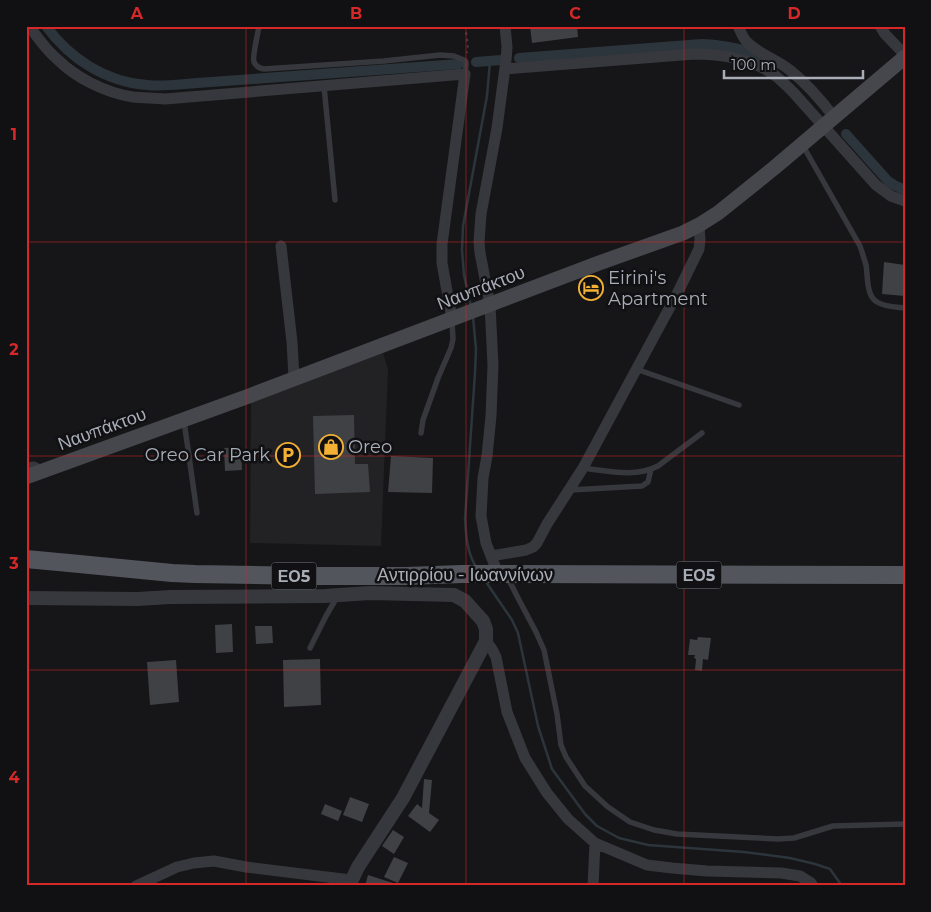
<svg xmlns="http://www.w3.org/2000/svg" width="931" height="912" viewBox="0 0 931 912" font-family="Montserrat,sans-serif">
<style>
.built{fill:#222225}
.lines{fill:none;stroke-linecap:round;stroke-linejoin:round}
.stream{stroke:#2c353c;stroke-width:2.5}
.canal{stroke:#2c353c;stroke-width:10}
.building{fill:#404145}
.path{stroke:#3d3f44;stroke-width:2;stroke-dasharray:2.5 4;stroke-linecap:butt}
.service{stroke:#37383d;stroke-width:5.5}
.minor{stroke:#37383d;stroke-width:11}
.tertiary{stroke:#37383d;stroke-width:14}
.secondary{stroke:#45474d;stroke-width:15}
.primary{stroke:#53555c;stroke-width:18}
.grid{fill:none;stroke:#d62828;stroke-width:1;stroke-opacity:0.55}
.labels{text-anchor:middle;stroke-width:5;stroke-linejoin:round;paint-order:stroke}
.shield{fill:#111113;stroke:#7b7e86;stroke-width:1}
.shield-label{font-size:16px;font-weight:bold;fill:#a8adb8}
.poi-label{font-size:18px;fill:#a8adb8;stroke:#111113;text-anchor:start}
.street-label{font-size:18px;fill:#a8adb8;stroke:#111113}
.neatline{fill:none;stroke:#d62828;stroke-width:2}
.grid-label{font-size:16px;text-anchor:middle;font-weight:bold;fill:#d62828}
</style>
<rect width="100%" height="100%" fill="#161618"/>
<!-- built -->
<path class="built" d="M383,353l5,16 -7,177 -131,-3 1,-142z"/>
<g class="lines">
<!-- stream -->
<path class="stream" d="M471,307l-7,-32 -2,-25 1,-24 24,-130 3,-35
M473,317l3,32 -1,24 -10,146c1,17 2,33 11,48
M486,582l26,38 6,13 20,93 14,43 33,45 12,12 22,12 29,7 96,7 46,6 25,6 15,5 12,17"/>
<!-- canal -->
<path class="canal" d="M46,26c24,33 60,56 101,59 17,2 34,-1 50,-2l262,-19
M519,58l183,-14c21,1 41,4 60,13
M476,62l25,-2
M846,134l42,47 6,4 11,5"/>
</g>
<!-- building -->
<path class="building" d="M530,26h47l1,11 -46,6z
M884,262l21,3v31l-23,-2z
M354,415l1,49h13l2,28 -55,2 -2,-78z
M241,447l1,23 -17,1 -1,-23z
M391,456l42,2 -1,35 -44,-1z
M232,624l1,28 -17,1 -1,-28z
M255,626h17l1,17 -17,1z
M698,637l13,1 -3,22 -5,-1 -1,12 -7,-1 1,-11 -2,-1 1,-3h-7l2,-16 7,1z
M320,659l1,46 -37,2 -1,-47z
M176,660l3,42 -29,3 -3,-43z
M424,779l8,1 -3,33 10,7 -9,12 -22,-16 9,-12 5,4z
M350,797l19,7 -7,18 -19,-7z
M325,804l17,7 -4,10 -17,-7z
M393,830l11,7 -10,17 -12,-8z
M394,857l14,6 -10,20 -14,-6z
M368,875l28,9v2h-31z"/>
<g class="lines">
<!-- path -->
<path class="path" d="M465,26l3,19 -1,8"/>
<!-- service -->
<path class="service" d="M259,26c-1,8 -7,30 -5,36 2,5 6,6 10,7l120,-8 56,-6 14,1 10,4 2,2v3l-1,9
M324,86l11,114
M802,144l58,102c2,6 4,12 6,19 2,11 0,31 11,37 8,5 19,5 28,6
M636,369l103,36
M184,421l13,92
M421,433l2,-13 15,-42 13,-30 2,-9 -1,-18
M583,468c25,3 52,10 75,-2l44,-33
M570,490l72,-4 6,-4 3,-13
M507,576l11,22 18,34 8,18 13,64 4,31 5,12 19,29 23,21 22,15 24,8 23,4 101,5 16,-1 39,-12 72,-2
M310,648l16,-32 11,-19"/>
<!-- minor -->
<path class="minor" d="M29,26c9,12 17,24 28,33 19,19 49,34 76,38 11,1 22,1 32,2l300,-25 -23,170v19l10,56
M738,26c3,6 5,13 10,17 11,11 30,17 43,28 16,13 30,29 43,46
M880,26l5,8 20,21
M505,69l189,-15c27,0 56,4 79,20 7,5 14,12 20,18l83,93 15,11 14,5
M281,246l11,96 2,36
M26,468l8,-1 7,4
M491,556l35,-6 7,-3 4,-4 10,-19 36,-56 94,-174 22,-45 1,-9 -1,-15
M498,574l-12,-31 -5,-27 2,-38 4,-22 4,-40 2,-51 -3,-60 -10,-52 -1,-11 2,-28 16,-86 9,-68 1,-13 -2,-21
M486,641l6,8 4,8 11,55 18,46 22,35 21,26 27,24 52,22 25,3 35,3 74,2 19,3 11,7 2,3
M136,886l41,-19 17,-4 20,-2 32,6 105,13
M593,886l2,-43"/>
<!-- tertiary -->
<path class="tertiary" d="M26,598l112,1 32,-2 155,-1 45,-3 84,2 11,6 18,20 3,8v12l-83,157 -45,69 -9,19"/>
<!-- secondary -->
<path class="secondary" d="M26,477l223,-81 350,-133 84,-30 16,-8 19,-12 56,-45 131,-111"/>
<!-- primary -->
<path class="primary" d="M26,559l43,4 103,10 23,1 114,2h97l56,-2 443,1"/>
</g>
<!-- grid -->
<path class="grid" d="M246,26v860M466,26v860M684,26v860M26,242h879M26,456h879M26,670h879"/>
<!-- icons -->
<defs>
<symbol id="hotel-ring" viewBox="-11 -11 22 22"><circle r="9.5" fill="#111113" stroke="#f2b134" stroke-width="1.5"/><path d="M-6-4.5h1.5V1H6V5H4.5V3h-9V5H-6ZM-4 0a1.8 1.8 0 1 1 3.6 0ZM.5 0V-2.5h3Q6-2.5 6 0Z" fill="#f2b134"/></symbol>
<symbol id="shop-ring" viewBox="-11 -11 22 22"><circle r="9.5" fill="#111113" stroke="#f2b134" stroke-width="1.5"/><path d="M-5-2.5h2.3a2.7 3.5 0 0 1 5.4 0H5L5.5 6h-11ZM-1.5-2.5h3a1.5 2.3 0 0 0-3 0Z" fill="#f2b134"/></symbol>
<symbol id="parking-ring" viewBox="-11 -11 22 22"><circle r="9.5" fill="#111113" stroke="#f2b134" stroke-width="1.5"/><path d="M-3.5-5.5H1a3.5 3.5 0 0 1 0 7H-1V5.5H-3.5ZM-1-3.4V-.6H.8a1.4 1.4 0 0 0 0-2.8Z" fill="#f2b134"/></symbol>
</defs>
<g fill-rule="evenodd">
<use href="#hotel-ring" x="577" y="274" width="28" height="28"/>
<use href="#shop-ring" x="317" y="433" width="28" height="28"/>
<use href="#parking-ring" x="274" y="441" width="28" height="28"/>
</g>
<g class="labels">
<!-- shield labels -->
<g class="shield">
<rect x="676.5" y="561.5" width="45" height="27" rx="4"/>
<rect x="271.5" y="562.5" width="45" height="27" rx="4"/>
</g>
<g class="shield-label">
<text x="699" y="581">ΕΟ5</text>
<text x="294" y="582">ΕΟ5</text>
</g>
<!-- poi labels -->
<g class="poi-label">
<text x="608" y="284">Eirini's<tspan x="608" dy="21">Apartment</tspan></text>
<text x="348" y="453">Oreo</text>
<text x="270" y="461" text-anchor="end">Oreo Car Park</text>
</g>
<!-- street labels -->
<g class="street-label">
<text transform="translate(481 288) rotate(-21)" y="6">Ναυπάκτου</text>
<text transform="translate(102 429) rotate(-20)" y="6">Ναυπάκτου</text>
<text x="465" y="581">Αντιρρίου - Ιωαννίνων</text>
</g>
</g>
<!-- border -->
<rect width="931" height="912" fill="none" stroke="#111113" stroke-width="55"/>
<!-- scale -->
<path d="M724 70v8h139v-8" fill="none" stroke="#a8adb8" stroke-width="2.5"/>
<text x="731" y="70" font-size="15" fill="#a8adb8" stroke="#111113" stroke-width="4" paint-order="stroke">100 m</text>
<rect x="28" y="28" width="876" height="856" class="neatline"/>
<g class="grid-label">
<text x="137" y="19">A</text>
<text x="356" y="19">B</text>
<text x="575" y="19">C</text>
<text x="794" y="19">D</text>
<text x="14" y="140">1</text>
<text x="14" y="355">2</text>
<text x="14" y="569">3</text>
<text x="14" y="783">4</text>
</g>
</svg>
